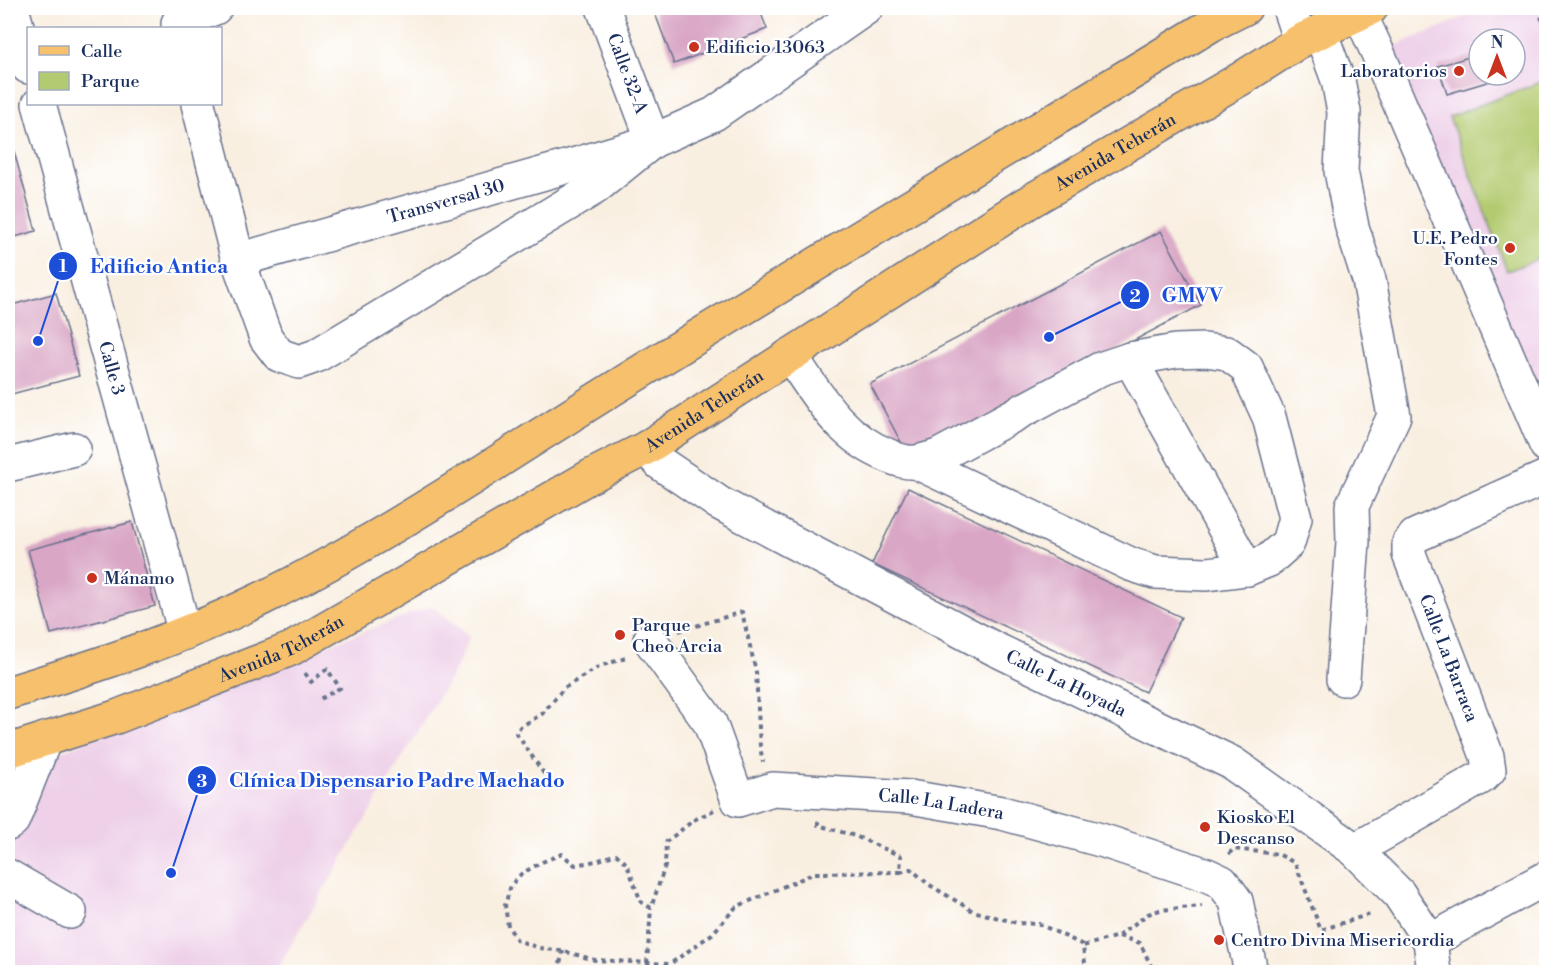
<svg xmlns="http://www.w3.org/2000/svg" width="1554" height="980" viewBox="0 0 1554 980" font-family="'Libre Bodoni',serif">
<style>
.built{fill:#eed0e8;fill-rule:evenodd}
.green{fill:#b3cb70;stroke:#677d67;stroke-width:1.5}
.building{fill:#d9a6c5}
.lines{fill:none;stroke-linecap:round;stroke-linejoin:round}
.minor-casing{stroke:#69728c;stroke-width:36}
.major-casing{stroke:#69728c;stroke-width:36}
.path{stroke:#69728c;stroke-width:4;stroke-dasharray:4.5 4.5;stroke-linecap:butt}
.minor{stroke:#fff;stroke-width:33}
.major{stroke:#f7c06c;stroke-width:33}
.poi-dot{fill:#c8321e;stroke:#fff;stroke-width:2}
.labels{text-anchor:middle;stroke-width:4.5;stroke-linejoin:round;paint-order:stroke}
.poi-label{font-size:18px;fill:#1b2f5e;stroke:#fff;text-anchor:start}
.street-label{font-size:18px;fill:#1b2f5e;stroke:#fff}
.leader{fill:none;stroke:#1d4ed8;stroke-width:2}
.callout-dot{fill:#1d4ed8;stroke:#fff;stroke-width:2}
.mark-label{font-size:18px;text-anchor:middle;font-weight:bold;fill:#fff}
.callout-label{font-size:20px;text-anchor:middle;font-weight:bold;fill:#1d4ed8;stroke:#fff;stroke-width:4.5;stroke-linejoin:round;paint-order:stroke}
</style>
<rect width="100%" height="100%" fill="#fff"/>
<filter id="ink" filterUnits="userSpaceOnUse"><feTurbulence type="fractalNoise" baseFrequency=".0167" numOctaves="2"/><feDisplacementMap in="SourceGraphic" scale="12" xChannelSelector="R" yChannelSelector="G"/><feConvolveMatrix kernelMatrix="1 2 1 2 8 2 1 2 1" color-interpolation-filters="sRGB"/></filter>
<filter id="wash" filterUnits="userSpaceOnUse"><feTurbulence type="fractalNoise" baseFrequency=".008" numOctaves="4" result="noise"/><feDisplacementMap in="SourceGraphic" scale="24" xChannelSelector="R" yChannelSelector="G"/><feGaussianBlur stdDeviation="1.35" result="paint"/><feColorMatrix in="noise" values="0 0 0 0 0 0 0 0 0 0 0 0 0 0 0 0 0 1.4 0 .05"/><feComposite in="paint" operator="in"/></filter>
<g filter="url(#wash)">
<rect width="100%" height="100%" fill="#f9efe1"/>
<!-- built -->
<path class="built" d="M1486,8h60v412l-158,-371zM1479,39h36v36h-36z
M432,606l37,31 -11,27 -183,308h-267v-199l275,-111z"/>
<!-- green -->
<path class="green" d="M1546,80v176l-39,15 -58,-154z"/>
<g id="blocks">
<!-- building -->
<path class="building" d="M653,8h106l8,21 -93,35z
M1515,51l7,20 -7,2z
M1479,54v21l28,1 -60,18 -9,-28z
M13,148l23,83 -28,8v-89z
M1161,231l40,74 -291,154 -40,-75z
M56,293l23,83 -71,19v-89z
M908,488l273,129 -36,75 -273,-128z
M132,522l23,84 -104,28 -23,-84z"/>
</g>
</g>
<g filter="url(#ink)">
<use href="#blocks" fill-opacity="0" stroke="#69728c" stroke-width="1.5"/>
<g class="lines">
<defs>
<g id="minor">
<path d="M12,8l16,59"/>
<path id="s1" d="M603,8l50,133"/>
<path d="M1289,8l11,33"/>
<path d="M1359,12l18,39 169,394"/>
<path d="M179,28l-1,-5 37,-15"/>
<path d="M1320,31l18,49 6,32 -3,59 11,56 17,53 25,136 -42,90 1,36 -10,137"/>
<path id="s2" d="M39,104l146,529"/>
<path d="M198,104l40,156 28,78 13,17 20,7 17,-6 280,-169 57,-46 61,-27 152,-106"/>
<path id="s3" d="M238,260l342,-97 57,-17"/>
<path d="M790,355c28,41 50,82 99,101 8,4 17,7 27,6 7,-1 15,-4 22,-6l162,-87 30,-10 46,-8 29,-1 22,3 19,14 23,50 26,101 -7,25 -19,17 -22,9 -40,5 -52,-2 -25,-8 -214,-102"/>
<path d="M1130,359l117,210"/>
<path id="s4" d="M646,448l14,15 59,40 276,146 237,114 123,87 44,44 31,47 4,31"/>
<path d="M8,465l66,-16"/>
<path id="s5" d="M650,640l60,83 28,77 35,-11 137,8 92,16 102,28 103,34 15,7 14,19 15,71"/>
<path d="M8,824l5,-4 32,-81"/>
<path d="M1355,850l127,-73 7,-7 -2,-14 -78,-202v-11l6,-7 131,-59"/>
<path d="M8,876l62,36"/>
<path d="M1430,941l116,-63"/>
</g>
<g id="major">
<path d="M8,693c86,-26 172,-54 253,-94 127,-62 243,-143 363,-217 195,-121 391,-238 587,-357l34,-17"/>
<path id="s6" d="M8,751l108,-34 175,-68 298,-172 57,-29 381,-245 215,-125 58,-37 71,-33"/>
</g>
</defs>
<!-- minor casing -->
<use href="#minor" class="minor-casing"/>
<!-- major casing -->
<use href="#major" class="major-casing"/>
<!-- path -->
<path class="path" d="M1538,8l8,22
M679,631l63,-19 14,60 4,75 3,15
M305,673l6,9 16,-13 13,19 -22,12
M549,781l-33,-48 4,-6 22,-13 22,-26 36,-22 29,-9
M714,810l-20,10 -28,22 -1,24 -14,42 -10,-6 -14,-38 -11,-10 -20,7 -21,4 -13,-11 -20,8 -21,12 -10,11 -6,20 3,21 9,14 22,8 24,3 32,9 75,4 42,-30 24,-27 79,-34 85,-1 1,-16 -46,-20 -37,-11v-4
M1229,854l4,-5 45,5 17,9 26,67 49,-16
M900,872l11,-3 17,15 45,27 44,12 22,1 42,20 2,2
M1119,936l21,7 14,29
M647,963l4,-55
M818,970l30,2
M558,972l5,-21
M1086,972l-3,-26 35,-10 30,-22 12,-4 42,-4"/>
<!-- minor -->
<use href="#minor" class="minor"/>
<!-- major -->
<use href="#major" class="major"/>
</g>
</g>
<!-- markers -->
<g class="poi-dot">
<circle cx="694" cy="47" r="6"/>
<circle cx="1459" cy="71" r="6"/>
<circle cx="1510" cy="248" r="6"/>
<circle cx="92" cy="578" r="6"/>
<circle cx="620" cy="635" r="6"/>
<circle cx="1205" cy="827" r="6"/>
<circle cx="1219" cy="940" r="6"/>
</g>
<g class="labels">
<!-- poi labels -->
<g class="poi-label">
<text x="706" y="53">Edificio 13063</text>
<text x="1447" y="77" text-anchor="end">Laboratorios</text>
<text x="1498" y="244" text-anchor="end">U.E. Pedro<tspan x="1498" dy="21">Fontes</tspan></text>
<text x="104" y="584">Mánamo</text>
<text x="632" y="631">Parque<tspan x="632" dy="21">Cheo Arcia</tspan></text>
<text x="1217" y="823">Kiosko El<tspan x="1217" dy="21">Descanso</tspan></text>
<text x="1231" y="946">Centro Divina Misericordia</text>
</g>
<!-- street labels -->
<g class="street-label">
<text dy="6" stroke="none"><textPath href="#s1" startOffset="70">Calle 32-A</textPath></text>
<text dy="6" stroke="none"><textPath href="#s6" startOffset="1264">Avenida Teherán</textPath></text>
<text dy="6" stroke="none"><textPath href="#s3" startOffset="216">Transversal 30</textPath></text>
<text dy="6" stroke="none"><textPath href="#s2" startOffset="274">Calle 3</textPath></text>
<text dy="6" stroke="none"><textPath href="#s6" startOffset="778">Avenida Teherán</textPath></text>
<text dy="6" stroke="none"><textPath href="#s6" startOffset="292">Avenida Teherán</textPath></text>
<text transform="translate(1449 658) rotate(69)" y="6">Calle La Barraca</text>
<text dy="6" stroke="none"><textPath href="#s4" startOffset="483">Calle La Hoyada</textPath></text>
<text dy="6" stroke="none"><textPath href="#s5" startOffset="390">Calle La Ladera</textPath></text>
</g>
</g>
<!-- callouts -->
<path class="leader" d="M38 341L63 266M1049 337L1135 295M171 873L202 780"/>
<g class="callout-dot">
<circle cx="38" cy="341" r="6"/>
<circle cx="1049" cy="337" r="6"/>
<circle cx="171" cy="873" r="6"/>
<circle cx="63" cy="266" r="15"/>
<circle cx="1135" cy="295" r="15"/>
<circle cx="202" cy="780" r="15"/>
</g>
<g class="mark-label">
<text x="63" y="272">1</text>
<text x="1135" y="302">2</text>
<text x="202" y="787">3</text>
</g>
<g class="callout-label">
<text x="159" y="273">Edificio Antica</text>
<text x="1192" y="302">GMVV</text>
<text x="397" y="787">Clínica Dispensario Padre Machado</text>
</g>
<!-- margin -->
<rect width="1554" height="980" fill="none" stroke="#fff" stroke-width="30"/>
<!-- legend -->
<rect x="27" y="27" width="195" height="78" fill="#ffffff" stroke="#a4acbf" stroke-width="1.5"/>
<rect x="39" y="46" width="30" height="9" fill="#f7c06c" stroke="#a4acbf" stroke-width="1.5"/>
<text x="81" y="57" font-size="18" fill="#1b2f5e">Calle</text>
<rect x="39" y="72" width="30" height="18" fill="#b3cb70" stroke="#a4acbf" stroke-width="1.5"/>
<text x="81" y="87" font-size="18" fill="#1b2f5e">Parque</text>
<!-- north arrow -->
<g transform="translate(1497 57)"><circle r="28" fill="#ffffff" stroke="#a4acbf" stroke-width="1.5"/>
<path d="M0-4.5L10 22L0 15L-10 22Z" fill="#c8321e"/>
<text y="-9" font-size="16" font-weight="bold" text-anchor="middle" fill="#1b2f5e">N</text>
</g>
</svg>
